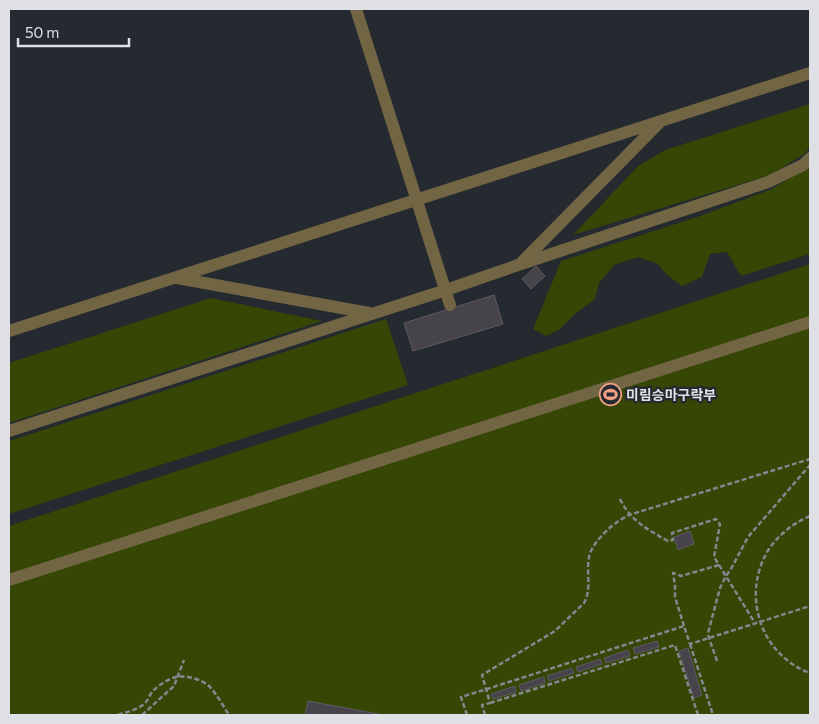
<svg xmlns="http://www.w3.org/2000/svg" width="819" height="724" viewBox="0 0 819 724" font-family="Commissioner,'Noto Sans KR',sans-serif">
<style>
.green{fill:#354605}
.building{fill:#46434b;stroke:#5d5a62}
.lines{fill:none;stroke-linecap:round;stroke-linejoin:round}
.path{stroke:#84878d;stroke-width:2.5;stroke-dasharray:5 2.5;stroke-linecap:butt}
.minor{stroke:#716543;stroke-width:12}
.labels{text-anchor:middle;stroke-width:4.5;stroke-linejoin:round;paint-order:stroke}
.poi-label{font-size:14px;font-weight:bold;fill:#dee0e5;stroke:#252930;text-anchor:start}
</style>
<rect width="100%" height="100%" fill="#252930"/>
<!-- green -->
<path class="green" d="M810,104v44l-7,7 -33,20 -197,60 65,-69 27,-16z
M810,166v88l-69,22 -14,-24 -17,2 -8,23 -20,9 -16,-12 -8,-10 -20,-7 -24,8 -15,18 -4,16 -19,14 -17,17 -13,6 -13,-7 28,-68 136,-44 75,-28z
M810,264v451h-801v-189z
M211,298l111,23 -313,102v-60z
M386,319l22,66 -399,129v-73z"/>
<!-- building -->
<path class="building" d="M536,266l9,10 -14,13 -9,-10z
M494,295l9,29 -90,27 -9,-28z
M690,531l4,13 -16,6 -4,-13z
M657,641l2,6 -24,7 -2,-6z
M688,648l14,47 -8,3 -15,-47z
M628,650l2,6 -24,7 -2,-5z
M600,659l2,5 -24,8 -2,-5z
M572,668l2,5 -25,8 -2,-5z
M544,677l1,6 -24,8 -2,-6z
M515,686l1,6 -23,7 -2,-5z
M308,701l76,14h-79z"/>
<g class="lines">
<!-- path -->
<path class="path" d="M620,499c10,21 28,31 48,42l5,-1 -1,-7 44,-14 4,5 -6,33 41,66
M810,516c-16,7 -31,18 -41,33 -23,36 -15,85 18,111 7,6 15,10 23,13
M684,626l-9,-29v-12l-2,-12 8,3 38,-11
M690,644l23,71
M717,661l-8,-23 -1,-5 12,-45 5,-10 7,-11 16,-30 62,-72
M490,703l185,-58 23,70
M118,715c9,-3 22,-6 28,-13 3,-4 5,-10 9,-13 5,-5 14,-10 21,-12 10,-2 25,2 33,9 8,8 14,20 20,29
M142,715l32,-29 10,-26
M467,715l-6,-18 26,-8 197,-63 6,18 120,-38
M485,715l-3,-10 8,-2 -8,-28 73,-44 29,-28c8,-14 2,-31 5,-46 3,-16 28,-38 43,-43l178,-55"/>
<!-- minor -->
<path class="minor" d="M356,9l94,296
M522,262l137,-139
M177,278l192,35
M9,331l801,-258
M9,431l437,-141 75,-26 247,-82 35,-17 7,-7
M9,580l801,-258"/>
</g>
<!-- icons -->
<defs>
<symbol id="stadium-ring" viewBox="-11 -11 22 22"><circle r="9.5" fill="#252930" stroke="#f39f83" stroke-width="1.5"/><path d="M0-5a6.5 5 0 1 0 0 10a6.5 5 0 1 0 0-10ZM-3.5-1.8h7v3.6h-7Z" fill="#f39f83"/></symbol>
</defs>
<g fill-rule="evenodd">
<use href="#stadium-ring" x="598" y="382" width="25" height="25"/>
</g>
<g class="labels">
<!-- poi labels -->
<g class="poi-label">
<text x="626" y="400">미림승마구락부</text>
</g>
</g>
<!-- border -->
<rect width="819" height="724" fill="none" stroke="#dee0e5" stroke-width="20"/>
<!-- scale -->
<path d="M18 38v8h111v-8" fill="none" stroke="#dee0e5" stroke-width="2.5"/>
<text x="25" y="38" font-size="15" fill="#dee0e5" stroke="#252930" stroke-width="4" paint-order="stroke">50 m</text>
</svg>
